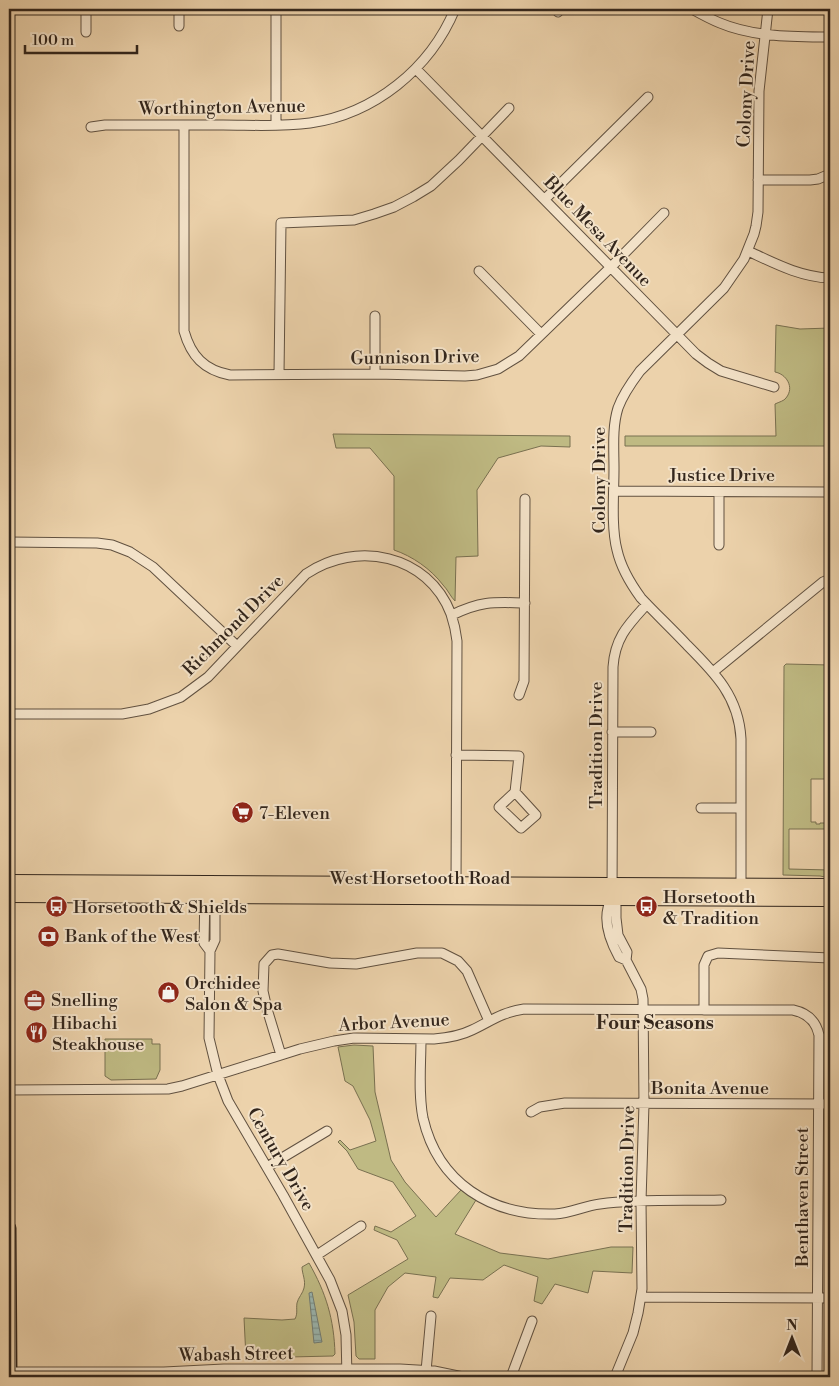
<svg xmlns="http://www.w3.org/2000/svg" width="839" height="1386" viewBox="0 0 839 1386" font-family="'Libre Bodoni',serif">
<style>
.grass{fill:#bfba83;stroke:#797050}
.water{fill:url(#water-rules);stroke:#717c75}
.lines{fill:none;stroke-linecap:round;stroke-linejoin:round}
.street-casing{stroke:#615140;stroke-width:11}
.secondary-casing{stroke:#33261c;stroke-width:15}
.primary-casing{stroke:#33261c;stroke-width:16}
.street{stroke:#f3e2c8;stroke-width:9}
.secondary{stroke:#f3e2c8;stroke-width:12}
.primary{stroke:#ecd2ab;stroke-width:14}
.labels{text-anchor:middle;stroke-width:4;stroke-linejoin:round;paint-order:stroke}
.street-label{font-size:18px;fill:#33261c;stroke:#f3e2c8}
.poi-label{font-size:18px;fill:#33261c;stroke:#f3e2c8;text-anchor:start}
.neighbourhood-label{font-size:19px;font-weight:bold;fill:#33261c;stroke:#f3e2c8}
</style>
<defs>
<pattern id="water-rules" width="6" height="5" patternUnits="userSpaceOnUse" patternTransform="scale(1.25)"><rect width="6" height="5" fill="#9ab6b0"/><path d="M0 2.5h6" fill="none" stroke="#7e948e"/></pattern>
</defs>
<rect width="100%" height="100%" fill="#ecd2ab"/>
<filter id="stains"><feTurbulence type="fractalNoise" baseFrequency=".004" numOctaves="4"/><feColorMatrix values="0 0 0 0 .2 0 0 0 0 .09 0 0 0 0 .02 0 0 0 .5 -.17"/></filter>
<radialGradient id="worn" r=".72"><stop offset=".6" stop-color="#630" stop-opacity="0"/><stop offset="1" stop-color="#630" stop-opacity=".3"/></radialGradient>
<!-- grass -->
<path class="grass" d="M776,325l24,4 30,-1v118h-205v-10h151l-1,-32c4,-2 9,-3 11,-6 9,-11 0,-24 -11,-26z
M333,434l237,2v11l-29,-1 -43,12 -21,32 1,66 -22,1 -1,44c-5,-5 -7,-11 -12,-16 -12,-16 -31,-29 -49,-35v-74l-24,-28h-34z
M786,664l44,1v131h-4v-17h-15v43h5v2h4v-1h10v6h-41v40l41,1v8l-10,-2 -37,-1 1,-209z
M105,1039h47v5h8v26l-4,9 -45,1 -6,-4z
M354,1045l19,1 2,46 16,68 14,22 31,35 25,-27 15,10 -21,34 45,19 48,6 63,-12h22l-1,26 -39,-2 -5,22 -33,-9 -13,20 -8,-3 4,-24 -34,-12 -21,15 -33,-2 -12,20 -5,-1 3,-20 -31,-4 -17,14 -13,23v49h-16l-3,-3 -2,-34 -6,-27 60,-36 -11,-19 -23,-10 1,-4 16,6 25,-16 -23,-34 -35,-13 -11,-18 -9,-9 2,-2 10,10 26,-9 -6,-21 -17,-34 -8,-5 -7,-34z
M309,1263c17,30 25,56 26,91l-2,2 -87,2 -2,-40 38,2 13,-1c3,-6 1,-10 2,-16 1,-5 6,-10 7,-15 2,-8 -2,-14 -2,-21z"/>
<!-- water -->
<path class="water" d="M312,1292l10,50 -8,1 -5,-50z"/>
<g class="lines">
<defs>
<path id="street" d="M86,9v23
M276,9v116
M692,9c9,5 18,10 28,14 33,14 75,14 110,14
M558,12l2,-3
M179,26v-17
M416,69l280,285 12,9 13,8 53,16
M184,125v206c7,25 20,39 46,44l145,-1 90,2 12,-1 21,-6 21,-13 92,-89 53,-54
M91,127l14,-2c39,0 78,0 118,0 28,0 58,2 87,-2 64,-9 120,-54 145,-114
M758,180h52l8,-1 12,-5
M545,199l103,-102
M748,251c26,12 52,26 82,27
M479,271l62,63
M375,316v58
M279,374l2,-151 73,-3 20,-6 20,-7 19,-10 18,-11 28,-26 50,-52
M614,491l216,1
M9,542l88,1 15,2 18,7 23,15 84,79
M719,545v-53
M452,615c29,-14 41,-13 73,-12
M713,672l110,-90 7,-3
M519,695l5,-14 1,-182
M9,714h113l27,-5 32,-12 27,-20 98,-103c50,-34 122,-20 145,40 3,9 5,18 6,27l-1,247
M612,732h39
M456,755l63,1 -4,36 -16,15 22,21 15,-13 -21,-23
M701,808h40
M741,890v-151c-2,-42 -26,-66 -54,-94 -15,-16 -31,-31 -46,-47 -11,-15 -20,-30 -24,-48 -6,-23 -3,-57 -3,-81 0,-20 -2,-42 4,-61 5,-14 13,-25 22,-37l84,-83 20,-29 10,-25 2,-8 2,-14 1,-121 9,-82
M205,891l-1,52 6,8
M215,893v47l-5,11 -1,87 9,37 10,26 55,94 47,85 12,31 4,24 1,42
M612,898l4,8v12l2,17 9,17 -1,8 15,29 2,10 1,105 -3,97 1,88 -4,24 -5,20 -18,44
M626,960l-7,-3c-10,-18 -18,-40 -7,-59l1,-231c2,-30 16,-43 34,-63
M704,1010v-45l4,-9 10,-3 112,5
M421,1039c0,26 -3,54 2,79 15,65 68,98 132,96 16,-1 29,-8 45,-10 40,-5 81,-3 121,-4
M281,1055l-14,-46 -4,-18 1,-27 8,-9 6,-1 52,9 26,1 61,-11h25l16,8 9,10 22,50
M9,1090l159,-1 14,-3 118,-37 34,-8 20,-3 80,1c13,-1 26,-3 38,-9 21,-10 28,-17 52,-21l269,1c14,3 23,11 26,25l-2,342
M531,1112l9,-5 25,-4 265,1
M267,1167l60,-36
M317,1255l44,-29
M641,1297l189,1
M426,1371l5,-55
M9,1372h155l60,-3h176l34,2 29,6
M511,1377l21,-56"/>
<path id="secondary" d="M9,1228l1,149"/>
<path id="primary" d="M9,882l821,4
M9,895l821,4"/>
</defs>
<!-- street casing -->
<use href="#street" class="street-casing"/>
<!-- secondary casing -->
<use href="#secondary" class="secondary-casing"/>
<!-- primary casing -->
<use href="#primary" class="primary-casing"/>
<!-- street -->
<use href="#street" class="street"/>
<!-- secondary -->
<use href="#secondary" class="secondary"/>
<!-- primary -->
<use href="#primary" class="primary"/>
</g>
<!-- icons -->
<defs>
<symbol id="supermarket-disc" viewBox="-11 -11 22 22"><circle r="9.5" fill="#8f2418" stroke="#f3e2c8"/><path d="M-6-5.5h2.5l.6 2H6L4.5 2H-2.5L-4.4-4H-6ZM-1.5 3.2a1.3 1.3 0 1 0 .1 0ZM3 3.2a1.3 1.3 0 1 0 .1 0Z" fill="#fff"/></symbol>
<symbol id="bus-disc" viewBox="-11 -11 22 22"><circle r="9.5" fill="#8f2418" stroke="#f3e2c8"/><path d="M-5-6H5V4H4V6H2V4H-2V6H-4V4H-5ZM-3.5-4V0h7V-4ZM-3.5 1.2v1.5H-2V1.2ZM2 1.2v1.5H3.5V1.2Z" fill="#fff"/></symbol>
<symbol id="bank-disc" viewBox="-11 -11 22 22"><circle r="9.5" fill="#8f2418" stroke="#f3e2c8"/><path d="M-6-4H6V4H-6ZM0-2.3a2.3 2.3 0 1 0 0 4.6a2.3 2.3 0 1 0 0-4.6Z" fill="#fff"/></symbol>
<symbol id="shop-disc" viewBox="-11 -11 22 22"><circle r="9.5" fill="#8f2418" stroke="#f3e2c8"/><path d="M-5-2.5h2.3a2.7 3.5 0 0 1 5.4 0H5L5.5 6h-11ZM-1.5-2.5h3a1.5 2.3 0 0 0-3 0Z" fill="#fff"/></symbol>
<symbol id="office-disc" viewBox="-11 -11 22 22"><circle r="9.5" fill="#8f2418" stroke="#f3e2c8"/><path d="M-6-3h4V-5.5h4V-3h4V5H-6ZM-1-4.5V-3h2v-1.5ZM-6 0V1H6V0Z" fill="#fff"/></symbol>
<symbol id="restaurant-disc" viewBox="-11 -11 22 22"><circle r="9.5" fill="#8f2418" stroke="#f3e2c8"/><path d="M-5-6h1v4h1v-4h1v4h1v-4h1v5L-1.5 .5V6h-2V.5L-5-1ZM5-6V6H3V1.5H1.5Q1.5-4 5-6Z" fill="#fff"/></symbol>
</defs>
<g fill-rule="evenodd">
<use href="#supermarket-disc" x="230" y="800" width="25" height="25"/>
<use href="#bus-disc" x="44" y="894" width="25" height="25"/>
<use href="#bus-disc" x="634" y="894" width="25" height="25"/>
<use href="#bank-disc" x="36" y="924" width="25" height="25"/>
<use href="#shop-disc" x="156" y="980" width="25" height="25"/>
<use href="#office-disc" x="22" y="988" width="25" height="25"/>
<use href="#restaurant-disc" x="24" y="1020" width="25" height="25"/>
</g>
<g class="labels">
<!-- street labels -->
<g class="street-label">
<text transform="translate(746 94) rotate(-87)" y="6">Colony Drive</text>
<text transform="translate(222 107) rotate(-1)" y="6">Worthington Avenue</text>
<text transform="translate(598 231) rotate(46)" y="6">Blue Mesa Avenue</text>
<text transform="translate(415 357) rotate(-1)" y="6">Gunnison Drive</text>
<text x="722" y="481">Justice Drive</text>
<text transform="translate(599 480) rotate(-90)" y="6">Colony Drive</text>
<text transform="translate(233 625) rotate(-45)" y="6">Richmond Drive</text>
<text transform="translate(596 745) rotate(-90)" y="6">Tradition Drive</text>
<text x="420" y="884">West Horsetooth Road</text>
<text transform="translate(394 1022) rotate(-3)" y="6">Arbor Avenue</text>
<text x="710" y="1094">Bonita Avenue</text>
<text transform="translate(281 1159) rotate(60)" y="6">Century Drive</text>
<text transform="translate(627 1169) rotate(-89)" y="6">Tradition Drive</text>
<text transform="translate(802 1197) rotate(-90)" y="6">Benthaven Street</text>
<text transform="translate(236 1354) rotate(-1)" y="6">Wabash Street</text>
</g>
<!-- poi labels -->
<g class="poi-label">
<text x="259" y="819">7-Eleven</text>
<text x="663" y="903">Horsetooth<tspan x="663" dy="21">&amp; Tradition</tspan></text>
<text x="73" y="913">Horsetooth &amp; Shields</text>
<text x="65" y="942">Bank of the West</text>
<text x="185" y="989">Orchidee<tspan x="185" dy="21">Salon &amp; Spa</tspan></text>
<text x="51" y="1006">Snelling</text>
<text x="52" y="1029">Hibachi<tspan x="52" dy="21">Steakhouse</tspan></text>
</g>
<!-- neighbourhood labels -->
<g class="neighbourhood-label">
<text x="655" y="1029">Four Seasons</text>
</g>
</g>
<!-- margin -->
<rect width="839" height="1386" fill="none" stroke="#ecd2ab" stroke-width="30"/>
<rect x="10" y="10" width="819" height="1366" fill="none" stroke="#33261c" stroke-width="2.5"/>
<rect x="15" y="15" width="809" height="1356" fill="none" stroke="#33261c"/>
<!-- north arrow -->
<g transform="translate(792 1338)" stroke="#f3e2c8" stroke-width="4" paint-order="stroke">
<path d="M0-4L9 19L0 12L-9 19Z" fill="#33261c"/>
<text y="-8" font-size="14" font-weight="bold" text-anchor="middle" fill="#33261c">N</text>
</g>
<!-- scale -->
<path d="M25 45v8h112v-8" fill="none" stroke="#33261c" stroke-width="2.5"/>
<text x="32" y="45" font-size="15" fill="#33261c" stroke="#f3e2c8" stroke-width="4" paint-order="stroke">100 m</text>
<rect width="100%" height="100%" filter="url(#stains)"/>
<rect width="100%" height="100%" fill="url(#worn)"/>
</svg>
